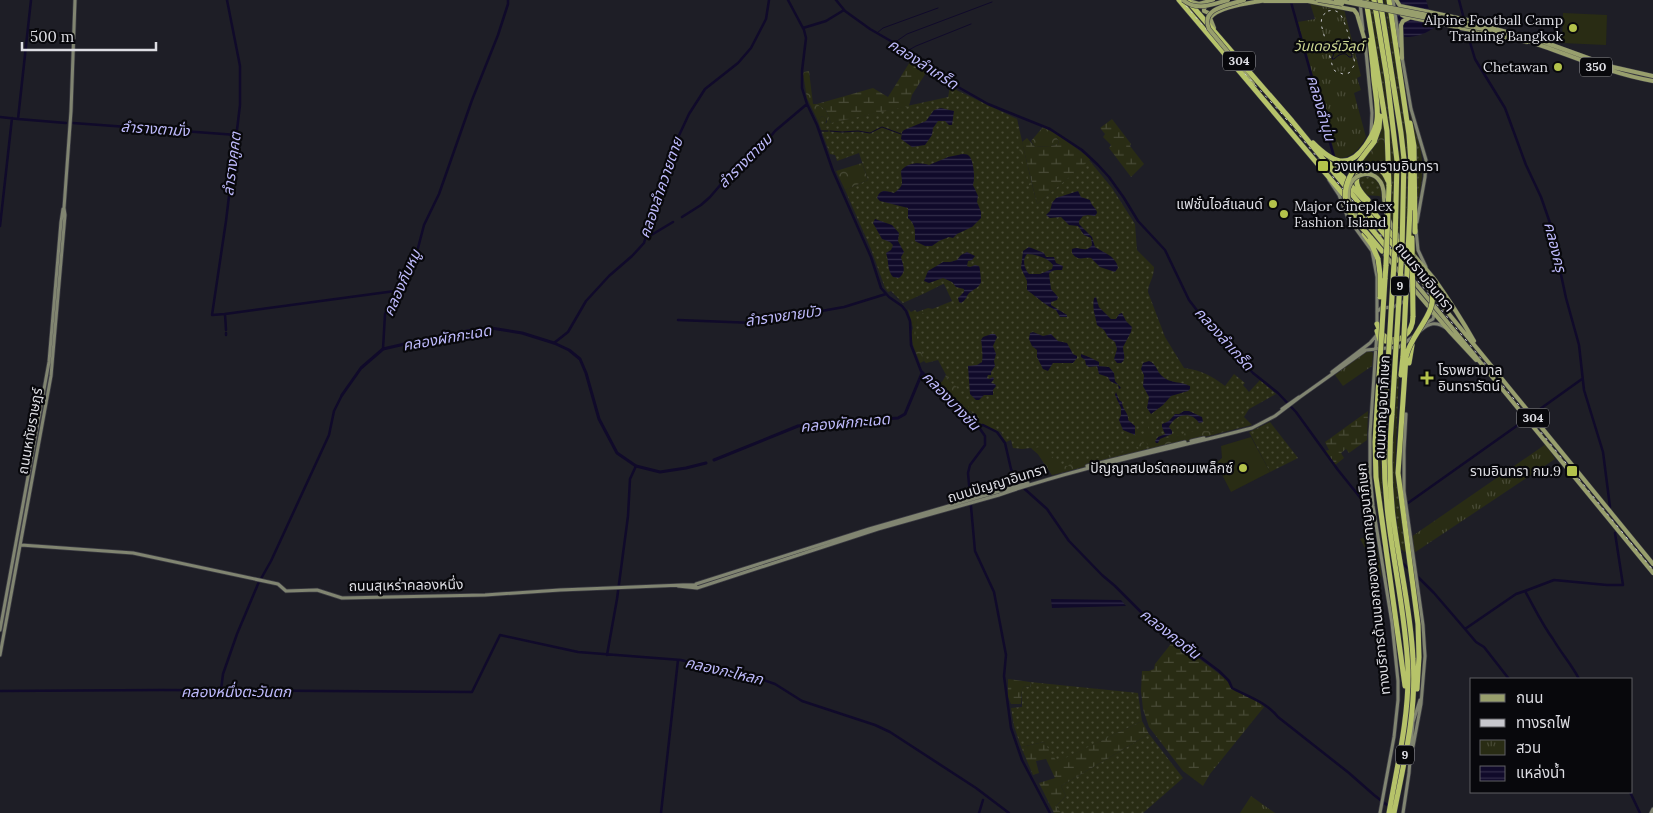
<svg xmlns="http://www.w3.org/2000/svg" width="1653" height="813" viewBox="0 0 1653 813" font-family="Lora,'Noto Sans Thai',serif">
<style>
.grass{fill:url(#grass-dots)}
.forest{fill:url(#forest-crowns)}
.wetland{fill:url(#wetland-marsh)}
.park{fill:url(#park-tufts)}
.pitch{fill:#292c14}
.water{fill:url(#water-rules);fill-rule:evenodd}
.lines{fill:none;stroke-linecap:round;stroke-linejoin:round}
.stream{stroke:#100a2a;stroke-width:1}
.canal{stroke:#100a2a;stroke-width:2.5}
.river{stroke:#100a2a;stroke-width:3}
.secondary-casing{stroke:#3b3b42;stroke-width:4.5}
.primary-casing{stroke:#3b3b42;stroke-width:5}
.highway-casing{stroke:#3b3b42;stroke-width:6}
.secondary{stroke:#818571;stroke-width:3}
.primary{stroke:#989f6d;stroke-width:4}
.highway{stroke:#b6c369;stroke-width:5}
.rail{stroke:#c8c8ce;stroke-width:1;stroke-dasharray:2.5 5;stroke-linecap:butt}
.primary-bridge-casing{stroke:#3b3b42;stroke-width:5;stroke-linecap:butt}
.highway-bridge-casing{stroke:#3b3b42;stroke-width:6;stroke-linecap:butt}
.primary-bridge{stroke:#989f6d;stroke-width:4}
.highway-bridge{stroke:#b6c369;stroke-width:5}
.poi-dot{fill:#b3c24b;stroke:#08080c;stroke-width:2}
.labels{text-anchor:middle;stroke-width:4.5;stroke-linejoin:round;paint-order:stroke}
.shield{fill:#08080c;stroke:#9e9ea3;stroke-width:1}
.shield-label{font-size:12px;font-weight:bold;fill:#dedee4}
.poi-label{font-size:14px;fill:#dedee4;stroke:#08080c;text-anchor:end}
.park-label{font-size:14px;font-style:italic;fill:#ced993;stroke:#08080c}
.street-label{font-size:14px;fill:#dedee4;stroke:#08080c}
.water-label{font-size:15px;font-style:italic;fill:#bfbbfd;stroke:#08080c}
</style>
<defs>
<pattern id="grass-dots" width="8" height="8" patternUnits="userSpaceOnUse" patternTransform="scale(1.25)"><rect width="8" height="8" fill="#292c14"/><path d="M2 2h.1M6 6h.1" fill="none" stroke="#484a36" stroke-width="1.8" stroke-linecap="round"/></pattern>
<pattern id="forest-crowns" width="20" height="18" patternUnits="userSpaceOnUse" patternTransform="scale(1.25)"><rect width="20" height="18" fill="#292c14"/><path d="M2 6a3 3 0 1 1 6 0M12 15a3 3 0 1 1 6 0" fill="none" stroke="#484a36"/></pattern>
<pattern id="wetland-marsh" width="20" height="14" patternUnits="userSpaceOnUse" patternTransform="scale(1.25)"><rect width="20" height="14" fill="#292c14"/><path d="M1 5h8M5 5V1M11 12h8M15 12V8" fill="none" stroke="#484a36"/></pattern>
<pattern id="park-tufts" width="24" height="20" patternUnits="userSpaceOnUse" patternTransform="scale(1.25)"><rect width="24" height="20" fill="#292c14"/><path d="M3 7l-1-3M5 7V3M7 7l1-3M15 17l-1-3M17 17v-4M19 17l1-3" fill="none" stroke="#484a36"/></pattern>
<pattern id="water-rules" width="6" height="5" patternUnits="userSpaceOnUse" patternTransform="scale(1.25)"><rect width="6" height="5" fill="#100a2a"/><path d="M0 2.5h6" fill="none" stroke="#322d49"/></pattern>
</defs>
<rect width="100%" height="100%" fill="#1e1e26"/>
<!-- grass -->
<path class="grass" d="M1368,0h3l14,84 8,68 11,-1 -1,-22 -19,-129h3c10,66 25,134 20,201h6l1,46 5,12c-6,-8 -13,-15 -19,-22 -9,-12 -13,-28 -18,-42l2,17 -2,-4 -1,-11 -2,-1 -13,-1c-10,-14 -12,-18 4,-27l10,2 6,9v8l4,-1v-7z
M1404,83c10,42 27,76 13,120l-5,-78z
M950,87l67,32 5,27 15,58 52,-44 23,28 23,36 2,26 17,17c0,11 -6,17 -6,25l17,45 19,31c17,2 28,8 41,18l9,-12 11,9 -2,2 6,7 11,-12 16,14 -27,15 -5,8 8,8 -200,50 -14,-21 -7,-6 -9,1 -9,-1 -2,-8 -5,2 -5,-10 -22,-13 -27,-25 -1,-10 -13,-24 -12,3 -2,-2 -10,-30 3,-7 -2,-8 37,-15 -8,-17h-1l-18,9 -22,10 -12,-12 -3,1 -3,-4 -14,-39 -26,-59 23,-10 -9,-27 -22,8 -2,-6 -5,-1 -12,-33 4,-5 5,3 -2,5 123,-27z
M1396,372h3l-4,93 11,88 -6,-5 -7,-53 -1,-28z
M1380,373h3l-3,78 3,57 5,29 -3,-1 -8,-57v-32z
M1270,422l28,36 -28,14 -21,-40z
M1030,682l108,11 4,28 -86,42 -12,-21 -23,5 -7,-21 -3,-18 11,-1v-17l2,-4 7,1z
M1149,734l34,44 -40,35h-82l-5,-7 10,-10 -5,-10z"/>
<!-- forest -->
<path class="forest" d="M809,71l4,33h4l9,6 5,13 -7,2 3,-3v-3l-5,-3 -4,5 -11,-23 -4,-24 1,-2z
M1382,112l4,29 1,35c-6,-14 -20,-15 -30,-4l-2,12 -5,-6c13,-19 32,-40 31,-65z
M1017,119l17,75 3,10 -1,3 -5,-9 -4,-26 -7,-16z
M1043,127l15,8 -2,2 3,4 -1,3 -7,2 -16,1 -4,-6z
M862,163l6,17 -23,10 -9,-19z
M928,308l5,1 -17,7 1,8 -2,7 9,30 -4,2 -7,-18 -2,-11 2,-6 -5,-19 3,3 4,-2 2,2z
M946,375l4,7 7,5 3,10 10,12v3c14,12 28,12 36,30l-7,-10 -23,-11 -42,-40 1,-3 2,1 2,3h3z
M1148,426v6l4,7 4,-1 -1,4 1,2 2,-1 5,-5c11,0 18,-4 28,-6 8,-3 16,-1 24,0l1,2 -62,15 -7,-5 -4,-17z
M1137,434h3l3,10 -4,8 -87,23 -14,-21 -6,-5c3,-1 5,-2 8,-2 13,1 10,18 28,19l5,-5 8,-2 5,2 10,-3 6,1 9,-5 27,-4 1,-2 -4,-3 2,-5 -3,-4z"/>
<!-- wetland -->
<path class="wetland" d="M913,57l16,11 -17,27 -3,11 -78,17 -5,-13 -9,-6 56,-16 15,9z
M1112,119l19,25 -1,2 14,18 -13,13 -22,-29 2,-3 -8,-8 2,-3 -5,-6z
M1058,135l33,24 -54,45 -15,-62 5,-4 8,9 16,-1 7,-2 1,-3 -3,-4z
M1368,411l-1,29 -18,13 -3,-4 -5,4 3,5 -10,8 -10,-15 5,-1 -4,-8z
M1174,640l52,39 6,10 28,14 4,4 -54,67 -7,12 -20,-15 -34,-44 -6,-18 -2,-18 1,-20h7l5,-2 1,-5z
M1008,679l22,3 1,5 -7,-1 -2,4 -1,14h-10l-3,-7z
M1142,721l7,13 -88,52 5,10 -10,10 5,7h-7l-15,-30 16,-5 -9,-19 -10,2 3,12 -6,2 -12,-28 23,-5 13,20z"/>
<!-- park -->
<path class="park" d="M1310,3l34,6 17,67 -4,2 4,12 -7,3 12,44c-6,12 -15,22 -30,21l-38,-136 17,-3z
M1365,351h5l3,2 -1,13 -29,20 -8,-11z
M1546,444l9,15 -141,94 -3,-16z
M1372,535l4,6 6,37 -22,-39z
M1251,796l24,17h-35z"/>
<!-- pitch -->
<path class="pitch" d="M1563,13l44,2 -1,30 -44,-2z
M1251,437l19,35 -39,20 -15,-29 6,-5 -1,-12z"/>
<!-- water -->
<path class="water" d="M1388,0h38l9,27c-14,10 -26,12 -41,8z
M941,108l13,3 -2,14h-3l-4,-4h-7l-5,7 -1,7 -7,10 -13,2 -11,-8 1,-7 2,-2 22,-9 8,-11z
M958,155c4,-1 9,-2 12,2 4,6 5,22 3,28l5,11 -1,6 4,10v6l-9,9 -15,7 -4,4 -4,-1 -10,4 -7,5h-7l-10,-5c0,-10 1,-16 -7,-23v-10l-28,-7 -3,-3c3,-10 10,-7 17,-5 12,-8 7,-12 7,-22 6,-9 19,-9 28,-6l19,-8z
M1078,191l3,6 9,3c1,6 7,8 7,13l-2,3 -7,-1 -5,1 -4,5v3l13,13 3,10c9,6 21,9 23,21l-3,4 -15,-5 -9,-9c-8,-1 -13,4 -19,-5v-4c7,-4 14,5 20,-4l-1,-7 -7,-3 -6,-9 -9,-1 -8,-8 -11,1 -4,-3 4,-4 2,-8 4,-5z
M875,219l17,6 7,8 -1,8 6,11 -3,5c2,9 6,14 -2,21l-6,-1c-6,-7 -4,-16 -7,-24l5,-3 2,-5 -3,-3 -8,-3 -9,-16z
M1029,247l15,6 2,4h8l2,6 7,3 -1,4c-4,0 -10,-1 -13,4l2,15 7,8 -1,3 -6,2v3l16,10v2h-7l-4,-7c-7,-2 -22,-15 -29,-20v-9l-6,-13 2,-17zM1027,254c9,0 21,4 26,11l-1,4 -12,5h-11c-5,-6 -7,-14 -2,-20z
M967,252l8,4 -3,4 -4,1 -1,5 3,1 5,-2 4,1c1,2 2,12 2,16 -2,6 -7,7 -12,11 -3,4 -3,7 -8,10l-2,-1 -1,-4 6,-6v-3l-8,-2 -4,-5 -9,-4 -14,5 -5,-2 4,-10 15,-9h7l7,-2 4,-5z
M1096,297l3,10 12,12h5l3,-5 3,-1 4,8 6,6 -1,5 -8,15c0,6 4,12 -2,16h-4l-3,-4 3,-10 -2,-7 -7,-5 -4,-7 -7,-5c-2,-11 -5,-16 -3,-27z
M1033,332l10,4 8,-2 7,7 9,2 6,11 4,2v2l-4,5h-20l-5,8 -5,-2 -6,-12v-7l-5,-4 -3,-7 1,-6z
M991,334h4l2,3 -4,9 3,8 -2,7 1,5 -4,6v3h-3l-1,3 2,1 4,-2 1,2 -3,4 4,1 1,2 -3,4v5h-9l-5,5h-3l-6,-6 -2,-28 9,-1 5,-3c1,-6 0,-17 -1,-22l2,-3z
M1081,354l8,3 10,5v4l10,1 5,6 1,8 6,7 -2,1 -1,-4 -8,-4 -2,-4 -9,-3 -2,-8 -8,1 -3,-2 -1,-5 -4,-3z
M1149,361c8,3 7,10 13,15 8,8 19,5 28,10v3l-2,2 -17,5 -8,9 -12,9 -4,-6 2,-11 -6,-11 1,-11 -3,-6 2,-6z
M1116,392l3,8 3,2c0,7 7,11 6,18l7,6v9l-12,-5 -4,-10 2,-5v-7l-6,-13z
M1184,411h5l13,6 1,5 -4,1c-8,-13 -25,-8 -30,4l3,4v3l-12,5 -2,4h-2l-1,-2 3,-4 7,-3 -3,-7v-3l7,-3 6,-7h4z
M1051,599l70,1 5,6 -74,2z"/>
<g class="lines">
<!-- stream -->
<path class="stream" d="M877,33l6,-5 55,-20
M894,43l13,-9 85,-32
M1341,48l8,3 3,4v2h-3l-3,-3c-5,-1 -9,2 -12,5h-2l2,-6z
M907,51l9,-5 55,-22
M819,131h9
M830,131l12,1 16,-1 12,2 12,-6 19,7"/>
<!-- canal -->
<path class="canal" d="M788,0l16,30 2,8 -4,33v17l5,16 10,21 16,46 38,86 10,31 8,9 13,9 4,5 4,10 1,24 10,26 57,55 7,10v9l-15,20 -2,8 7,78 19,41 12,63 -2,21 7,52 11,32 28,53
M836,0l9,11 25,18 26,15 55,39 37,21 62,25 32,21 16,15 11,12 15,21 14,23 27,29 24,50 23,30 41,43 25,20 18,19 42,58 29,36 1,13 6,19 19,17
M1459,0l5,19
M1291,2l43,155
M803,28l23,-7 18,-11
M1466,29l9,30 30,49 21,57 15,32 9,26 16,75 13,47 5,45 19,62 7,55
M0,117l18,2 13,-119
M18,119l48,4
M73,123l164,12
M682,217l19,-12 9,-8 25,-29 24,-17 16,-20 32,-27
M0,226l12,-108
M648,237l25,-15
M225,314l-13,1 14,-94 14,-116v-39l-13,-66
M678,320l76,3 90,-16 42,-13
M226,330l-1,-16 170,-23
M226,333v2
M554,343l14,-11 18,-31 23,-25 23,-20 12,-13 24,-84 21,-45 16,-25 33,-26 13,-15 15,-29 3,-19
M383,349l2,-35 33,-66 6,-23 15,-31 33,-94 26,-65 10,-31v-4
M1533,414l49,-35
M979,426l4,-1 14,7 8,11 6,26 7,14 29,26 22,32 33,34 13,11 28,28 76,57 10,10 3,7c17,9 34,14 46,29l71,56 25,22 17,13
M1408,503l117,-83
M1401,562l9,8
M1416,575l18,18 31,36 51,-35 9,-3c9,16 17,33 28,48 8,14 19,26 26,40
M1525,591l29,-11 53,5h16l-8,-52
M1465,629l11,13 8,5 25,32
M607,655l10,-56 11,-83 2,-37 6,-13
M221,690l2,-16 14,-40 21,-50 13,-23 58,-126 5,-24 8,-16
M0,691l161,-1 311,2 28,-57 78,17 103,8 33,9 35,6 26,9 27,17 73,24 15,7 86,56 33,25
M1630,792l10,21
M661,813l17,-153
M979,813l4,-13"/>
<!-- river -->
<path class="river" d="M342,395l19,-27 22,-19 26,-6 14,1 12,-2 32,-11 14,-2 10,-1 31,5 32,10 15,7 11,9 6,14 13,46 18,34 19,13 24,6 26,-4 20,-5
M714,460l84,-34 28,-3 72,-5 7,-4 17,-41"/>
<defs>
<path id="secondary" d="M1393,0l7,46
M1360,3l3,27
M1365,41l7,72 -1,21
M1402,57l9,52 15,51 -1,17 -8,45
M1329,180l10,15 9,23 24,33 5,26v46
M1416,230l2,20 8,17
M1377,312l4,-4 12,-1 12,-6
M1423,325l10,-6 1,-4 -2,-2
M1420,331c9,-8 16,-10 26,-3
M1377,332l-7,102v41l3,31 19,117 6,58v19l-4,37 -14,76
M1332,372l38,-29 6,-7
M1282,409l17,-12
M1406,414l-2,37v40l19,134 2,31 -4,48 -9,48
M1191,441l13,-3
M1087,466l98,-24
M21,545l112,8 145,31 8,7 31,-1 25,8 143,-3 75,-5 123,-5h12l2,3
M696,584l173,-55 159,-46
M678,586l19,2 181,-59 121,-34c83,-29 169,-45 253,-67l23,-12 25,-19 66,-47 33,-3 15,-11
M0,630l49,-268 12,-140 2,-13
M0,655l51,-279 14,-161 -1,-7 7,-97 4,-111
M1403,813l6,-40 4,-51 7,-22
M1651,813l2,-4"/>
<path id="primary" d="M1396,0l4,6 87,18
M1189,1l10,3 14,-4
M1264,1h44l46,9 3,4 8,27
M1206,4l-2,5v2l7,3
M1407,8l-6,4 1,3 2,1 123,26
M1484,26l57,15 72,26 40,9
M1214,28l-4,-10c8,-12 42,-15 56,-18
M1483,29c59,11 111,42 170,52
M1233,58l20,26
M1402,58l-1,-33 2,-4 6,-3
M1384,197c0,34 32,58 51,83 14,20 27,40 39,61
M1385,255l65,77 26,28
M1413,270l240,294
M1412,279l241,294"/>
<path id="highway" d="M1179,0l159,188 59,72
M1187,0l105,121 107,131
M1366,0l21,131 2,55
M1374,0l13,78 10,83
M1380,0l21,133 3,26
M1389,0l20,135 2,28 -1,47
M1370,40l3,28
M1410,123l4,23 1,86
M1374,142l5,-14 1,-12
M1313,143c19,19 35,28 53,2 5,-8 10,-15 11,-25 2,-17 -4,-36 -4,-54
M1328,162l15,15 20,22 60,74 6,11
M1368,200c-4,-4 -8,-9 -10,-13 -8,-18 20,-33 30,-6
M1364,234l8,11 6,14
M1371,238l11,13
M1385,279l1,-14
M1377,324c2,4 3,8 6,11 16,13 30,-3 30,-19
M1377,331l3,9 12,2
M1406,357l-8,116 20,151 1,33 -2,32
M1409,363l3,-18
M1401,375l2,-19
M1379,376l-4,66 1,35 29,209
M1385,414c-2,34 -1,68 3,102 6,51 18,102 20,154 1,48 -11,96 -19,143
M1392,414c-3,34 -3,68 1,102 6,48 18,95 20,143 4,52 -9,103 -19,154"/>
</defs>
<!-- secondary casing -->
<use href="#secondary" class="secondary-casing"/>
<!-- primary casing -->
<use href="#primary" class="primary-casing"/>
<!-- highway casing -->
<use href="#highway" class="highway-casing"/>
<!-- secondary -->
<use href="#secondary" class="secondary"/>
<!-- primary -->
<use href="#primary" class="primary"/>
<!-- highway -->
<use href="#highway" class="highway"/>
<!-- rail -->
<path class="rail" d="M1181,0l53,62 48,52 371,456
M1328,11c4,-1 8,-1 11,2 7,6 14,41 16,51l-6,9 -6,1 -8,-3 -2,-3 -12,-44 1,-8z"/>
<defs>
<path id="primary-bridge" d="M1183,0c14,12 30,4 45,0
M1318,0l24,4
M1336,0l147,29
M1351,0l133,26
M1233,58l-24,-29c-9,-21 20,-24 35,-29
M1363,225c-6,-7 -12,-15 -14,-24 -8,-30 35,-40 35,-4"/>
<path id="highway-bridge" d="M1370,237c-7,-9 -17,-17 -22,-28 -11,-25 12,-48 26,-67
M1412,238l1,78
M1378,259l2,15v23
M1386,265l3,-79
M1403,356l7,-146
M1406,357c5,-26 37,-46 23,-73
M1379,376l6,-97
M1385,414l10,-168 2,-85
M1392,414l10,-165 2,-90"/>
</defs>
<!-- primary-bridge casing -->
<use href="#primary-bridge" class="primary-bridge-casing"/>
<!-- highway-bridge casing -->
<use href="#highway-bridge" class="highway-bridge-casing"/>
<!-- primary-bridge -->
<use href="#primary-bridge" class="primary-bridge"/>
<!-- highway-bridge -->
<use href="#highway-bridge" class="highway-bridge"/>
</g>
<!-- markers -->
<g class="poi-dot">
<circle cx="1573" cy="28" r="5"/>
<circle cx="1558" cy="67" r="5"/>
<rect x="1317" y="160" width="12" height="12" rx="2.5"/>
<circle cx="1273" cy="204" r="5"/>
<circle cx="1284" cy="214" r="5"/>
<path d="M1424.5 370.5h5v5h5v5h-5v5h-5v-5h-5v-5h5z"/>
<circle cx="1243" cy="468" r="5"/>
<rect x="1566" y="465" width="12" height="12" rx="2.5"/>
</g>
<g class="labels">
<!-- shield labels -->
<g class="shield">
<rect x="1223" y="51.5" width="32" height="19" rx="4"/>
<rect x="1580" y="57.5" width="32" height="19" rx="4"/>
<rect x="1391" y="276.5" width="18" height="19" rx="4"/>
<rect x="1517" y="408.5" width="32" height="19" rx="4"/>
<rect x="1396" y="745.5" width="18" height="19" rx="4"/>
</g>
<g class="shield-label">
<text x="1239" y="65">304</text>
<text x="1596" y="71">350</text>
<text x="1400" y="290">9</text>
<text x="1533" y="422">304</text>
<text x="1405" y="759">9</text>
</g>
<!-- poi labels -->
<g class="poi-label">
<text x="1563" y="25">Alpine Football Camp<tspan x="1563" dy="16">Training Bangkok</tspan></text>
<text x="1548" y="72">Chetawan</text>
<text x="1334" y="171" text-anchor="start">วงแหวนรามอินทรา</text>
<text x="1263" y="209">แฟชั่นไอส์แลนด์</text>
<text x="1294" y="211" text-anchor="start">Major Cineplex<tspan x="1294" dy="16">Fashion Island</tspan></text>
<text x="1438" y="375" text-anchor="start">โรงพยาบาล<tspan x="1438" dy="16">อินทรารัตน์</tspan></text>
<text x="1233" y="473">ปัญญาสปอร์ตคอมเพล็กซ์</text>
<text x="1561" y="476">รามอินทรา กม.9</text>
</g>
<!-- park labels -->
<g class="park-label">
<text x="1329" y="51">วันเดอร์เวิลด์</text>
</g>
<!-- street labels -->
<g class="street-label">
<text transform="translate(1425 277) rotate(51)" y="5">ถนนรามอินทรา</text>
<text transform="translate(1382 407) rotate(-87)" y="5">ถนนกาญจนาภิเษก</text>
<text transform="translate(30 431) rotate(-80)" y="5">ถนนหทัยราษฎร์</text>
<text transform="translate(997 483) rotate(-17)" y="5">ถนนปัญญาอินทรา</text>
<text transform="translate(1373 579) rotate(-96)" y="5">ทางบริการด้านนอกของถนนกาญจนาภิเษก</text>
<text transform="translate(406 585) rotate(-1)" y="5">ถนนสุเหร่าคลองหนึ่ง</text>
</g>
<!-- water labels -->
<g class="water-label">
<text transform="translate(923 64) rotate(33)" y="5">คลองลำเกร็ด</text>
<text transform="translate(1321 108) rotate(74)" y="5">คลองลำนุ่น</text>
<text transform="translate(155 129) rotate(4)" y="5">ลำรางตามั่ง</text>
<text transform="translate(745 161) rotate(-45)" y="5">ลำรางตาชม</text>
<text transform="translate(232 164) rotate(-83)" y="5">ลำรางคูคต</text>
<text transform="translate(661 188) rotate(-71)" y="5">คลองลำควายตาย</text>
<text transform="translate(1555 247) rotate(76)" y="5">คลองครุ</text>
<text transform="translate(402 283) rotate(-66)" y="5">คลองกีบหมู</text>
<text transform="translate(783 316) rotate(-8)" y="5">ลำรางยายบัว</text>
<text transform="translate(447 338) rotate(-10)" y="5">คลองผักกะเฉด</text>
<text transform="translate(1224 339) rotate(48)" y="5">คลองลำเกร็ด</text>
<text transform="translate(951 401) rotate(46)" y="5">คลองบางชัน</text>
<text transform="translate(845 423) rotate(-5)" y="5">คลองผักกะเฉด</text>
<text transform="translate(1170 634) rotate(38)" y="5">คลองคอตัน</text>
<text transform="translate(724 671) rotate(13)" y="5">คลองกะโหลก</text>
<text x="236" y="697">คลองหนึ่งตะวันตก</text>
</g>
</g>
<!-- legend -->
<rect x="1470" y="678" width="162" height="115" fill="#08080c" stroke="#5e5e62"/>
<rect x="1480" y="694" width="25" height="8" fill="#989f6d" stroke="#5e5e62"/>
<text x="1516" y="703" font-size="15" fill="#dedee4">ถนน</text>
<rect x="1480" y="719" width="25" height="8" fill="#c8c8ce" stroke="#5e5e62"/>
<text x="1516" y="728" font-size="15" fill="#dedee4">ทางรถไฟ</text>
<rect x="1480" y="740" width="25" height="15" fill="url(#park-tufts)" stroke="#5e5e62"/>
<text x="1516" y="753" font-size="15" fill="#dedee4">สวน</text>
<rect x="1480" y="766" width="25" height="15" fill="url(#water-rules)" stroke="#5e5e62"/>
<text x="1516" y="778" font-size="15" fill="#dedee4">แหล่งน้ำ</text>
<!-- scale -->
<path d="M22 42v8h134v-8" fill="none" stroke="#dedee4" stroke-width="2.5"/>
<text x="30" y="42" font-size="15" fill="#dedee4" stroke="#08080c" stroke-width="4" paint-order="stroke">500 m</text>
</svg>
